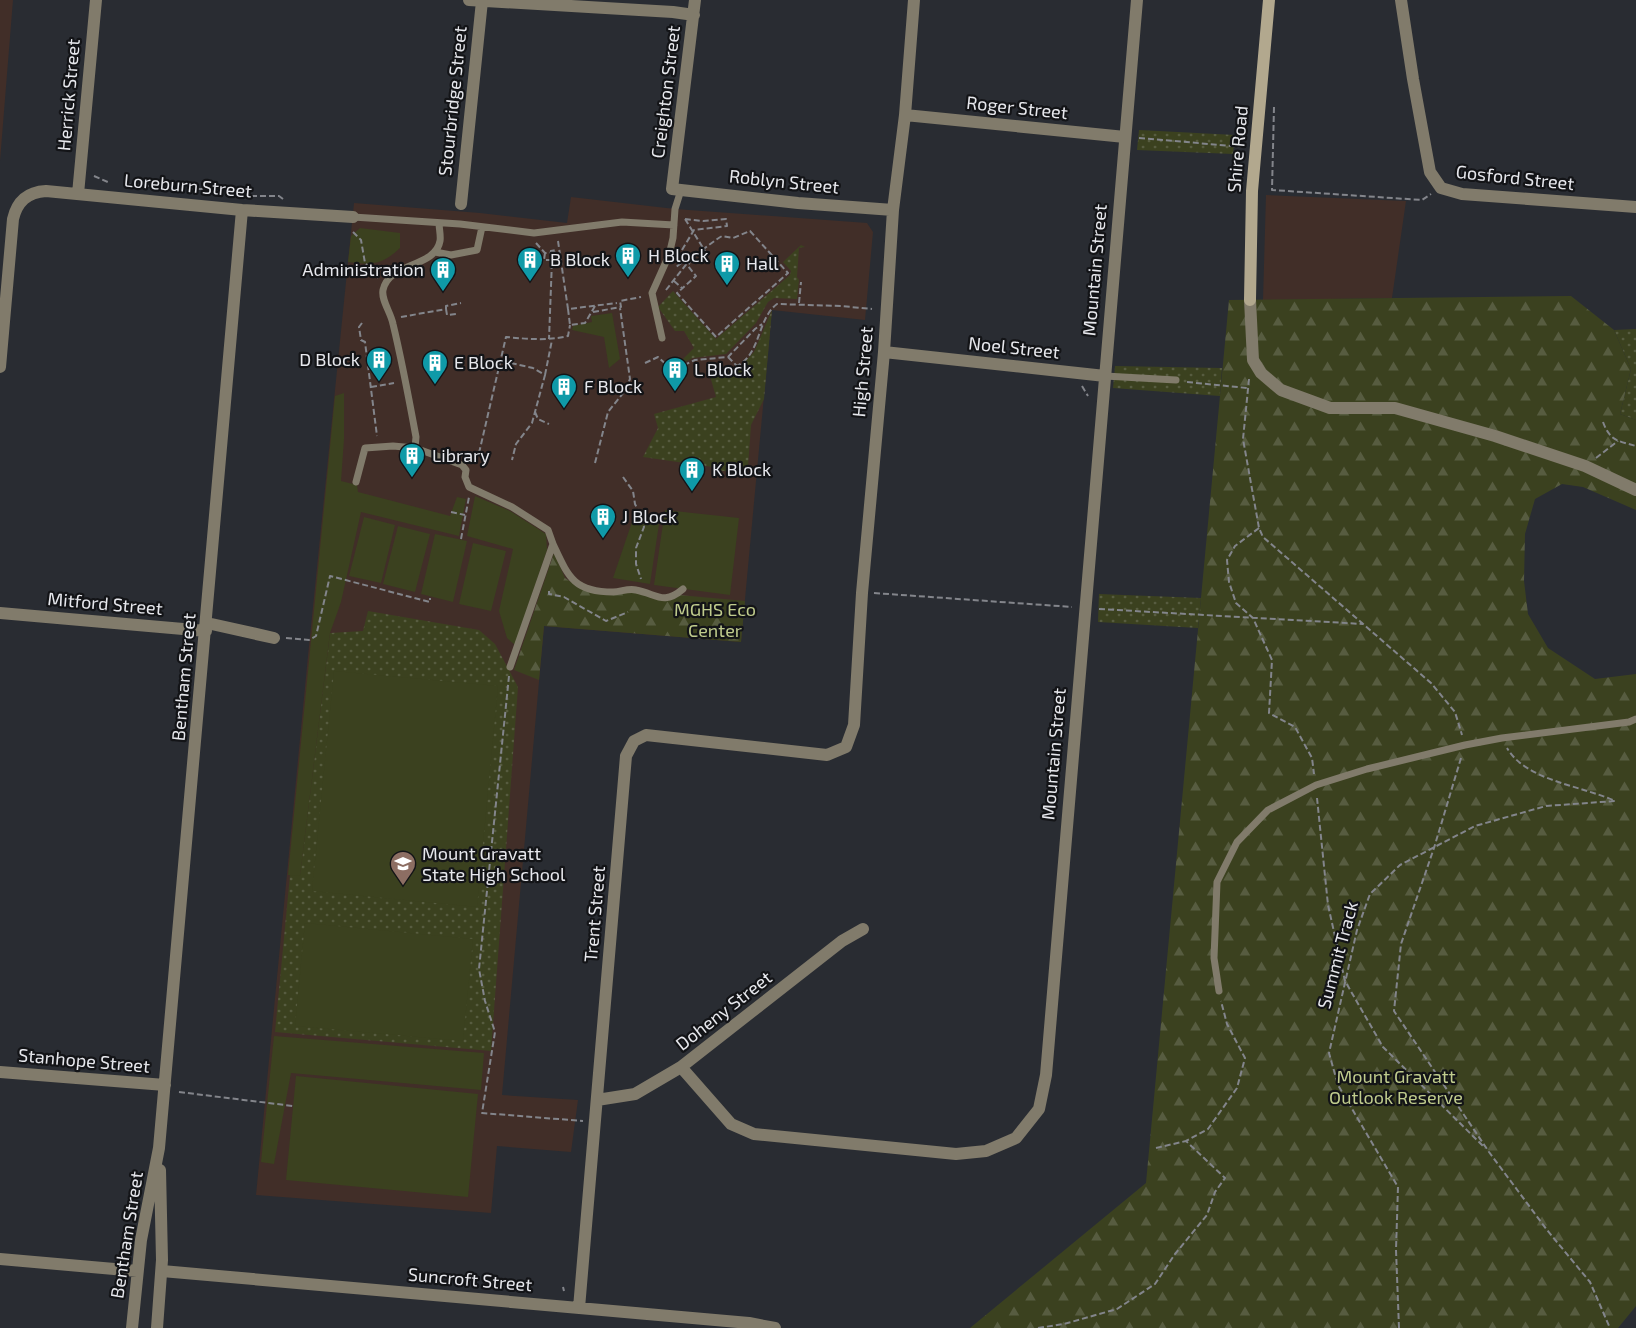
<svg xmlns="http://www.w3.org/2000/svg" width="1636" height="1328" viewBox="0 0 1636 1328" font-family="'Exo 2',sans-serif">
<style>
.education{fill:#412e28}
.grass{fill:url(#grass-dots)}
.forest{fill:url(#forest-firs)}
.garden{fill:#3b411f}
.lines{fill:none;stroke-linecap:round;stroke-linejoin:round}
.path{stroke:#83858b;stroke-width:2;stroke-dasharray:6 3;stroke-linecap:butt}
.lane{stroke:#817b6b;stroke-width:7}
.street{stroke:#817b6b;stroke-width:12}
.secondary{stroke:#b2a88e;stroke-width:12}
.labels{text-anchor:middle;stroke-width:4.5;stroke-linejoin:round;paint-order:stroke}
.street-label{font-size:18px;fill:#e7e8ed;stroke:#131417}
.poi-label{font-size:18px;fill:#e7e8ed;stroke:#131417;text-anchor:start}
.park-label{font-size:18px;fill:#c0cc8d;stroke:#131417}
</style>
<defs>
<pattern id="grass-dots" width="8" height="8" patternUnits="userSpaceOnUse" patternTransform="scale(1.5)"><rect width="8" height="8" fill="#3b411f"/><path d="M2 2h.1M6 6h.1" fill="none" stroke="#575c40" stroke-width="1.8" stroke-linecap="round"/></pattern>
<pattern id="forest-firs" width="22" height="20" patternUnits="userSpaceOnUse" patternTransform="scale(1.5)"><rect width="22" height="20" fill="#3b411f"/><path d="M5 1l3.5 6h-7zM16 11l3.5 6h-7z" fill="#575c40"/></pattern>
</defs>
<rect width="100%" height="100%" fill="#292c32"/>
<!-- education -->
<path class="education" d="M0,0h13l-13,161z
M1266,195l140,6 -14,97 -129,2z
M571,197l104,12 192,14 6,9 -8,88 -93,-10 -31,332 -197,-16 -42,469 76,5 -7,52 -74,-6 -6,67 -235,-18 52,-539 46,-453 126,10 87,10z"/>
<!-- grass -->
<path class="grass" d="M1139,130l96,5 -2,19 -96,-4z
M801,245l4,2 -6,1 -2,29 2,3 -2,19 -23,-1 -6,4 -12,21 -30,31 -33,4 -17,8 18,-18 -10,-17h-9l-17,-24 15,-16 43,48 74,-64 1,-4 -8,-9z
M772,310l-8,89 -13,26 -3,42 -2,6 -33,-3v-3l-70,-10 15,-29 -4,-14 62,-17 -6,-21 28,-7 16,-17z
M1636,329v91l-16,-6 11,-45 -17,-39z
M1115,366l107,2 -2,28 -107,-8z
M1099,594l102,4 -3,30 -100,-6z
M368,611l111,19 16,14 23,43 -27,364 -216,-19 15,-157h10l30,-242 33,-2z"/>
<!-- forest -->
<path class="forest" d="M1571,296l43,34 17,39 -11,45 16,6v90l-53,-23 -21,-3 -27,15 -10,35 -1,47 4,33 20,34 47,31 41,-5v632l-18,22h-648l176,-145 83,-883z
M554,553l11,25 15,10 52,3 12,4h35l66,6 -4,41 -197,-16 -5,54 -25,-10z"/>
<!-- garden -->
<path class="garden" d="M360,228l40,5v15c-18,17 -28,17 -52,14l3,-26z
M612,313l8,46 -11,9 -5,-31 -32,-7 1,-4 19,-4 -1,-6z
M344,393v46l-3,42 16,4 1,7 92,24 7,-19 9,2 -7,37 -98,-24 -20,90 -11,31 -30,243 -12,-1 47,-479z
M475,496l35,15 36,23 1,16 -32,95 -8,-7 -8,-27 14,-62 -46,-13z
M665,510l74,8 -9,77 -76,-10z
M364,517l31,8 -14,58 -32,-7z
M632,522l27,2 -9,60 -37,-6z
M398,526l32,8 -15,58 -32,-8z
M435,534l32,7 -14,61 -32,-8z
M473,543l33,8 -15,60 -32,-7z
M334,671l164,15 -21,221 -165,-16z
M305,923l168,16 -10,102 -168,-15z
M274,1036l210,17 -3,37 -190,-17 -17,91 -13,-2z
M296,1076l182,18 -10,103 -182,-17z"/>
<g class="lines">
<!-- path -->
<path class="path" d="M1274,107l-2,83 150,10 9,-6
M1139,138l105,9
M94,176l16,7
M125,184l60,5h30l3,4
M251,196h28l4,3
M685,219l20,32
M353,232l8,8 4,23 13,15
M558,241l10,68
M536,243l9,10 14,-1
M682,250l12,-20 33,-4 -1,-7 -23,2 -18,-2
M545,253l-1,7h8l-3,79
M552,253l-1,-2 5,-1
M674,281l8,7
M666,290l22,-28c11,-9 21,-18 34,-26l11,2 17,-7 38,42 -72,64 -39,-44 19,-17 -8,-10 3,-7 -2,-2 -13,10
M799,303l2,-21
M595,306l-10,17 -15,2 -2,-16 49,-6
M446,309l1,6 9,-1
M593,312l28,-5 -1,-6 21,-4
M401,317l45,-8v-3l15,-3
M362,323l-3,4 2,13 4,2 12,94
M728,357l9,9
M502,361l31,7 12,7 -13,48 -16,21 -4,16
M645,363l13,-6 12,11h8l17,-8 33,-3 27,-28 7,-5
M709,373c8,-2 20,-3 28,-7 24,-12 20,-47 40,-62l64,2 31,3
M545,375l7,-35
M1249,379l-6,60 16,89 4,9 168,146 24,29 7,23
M1187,382l60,6
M1082,386l6,10
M371,387l23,-4
M535,412l3,7 11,5
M1603,422c7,19 15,19 33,24
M479,453l27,-116c22,2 41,4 62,-1l2,-11
M1596,458l22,-17
M595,463l13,-51 16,-20 6,-13 -10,-71
M623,477l10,14 2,13 8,17 1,6 -8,21v16l5,15
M451,512l14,3
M1259,528l-24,18 -8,14 2,22 7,21 17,15 19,42 -3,53 26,14 17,31 2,16
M461,539l8,-42
M549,591v3l15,3 42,24 22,-9
M874,593l198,14
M1099,609l264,15
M286,638l23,2 7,-4 14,-60 100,26v-4
M509,676l-30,293 6,32 10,31 -13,81 101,8
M1461,758l-27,90 -33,96 -7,67 95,141 58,78 43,52 20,46
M1317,798l11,107 17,76 38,66 102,101
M179,1092l114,14
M1156,1148l30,-7
M563,1287l1,4
M1038,1328l26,-4 53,-15 38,-25 20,-30 32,-39 8,-23 10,-14 -39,-37 22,-12 29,-41 8,-30 -18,-34 -6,-23
M1399,1328l-3,-78 2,-63 -60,-102 -9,-32 28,-123 13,-36 30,-29 75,-39 71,-20 69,-5c-32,-15 -89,-20 -108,-53"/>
<!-- lane -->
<path class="lane" d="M353,217l107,7 74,9 88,-11 52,3
M439,223c0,5 2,13 1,18 -5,27 -51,21 -57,49 -2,10 8,23 10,34 9,37 16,75 23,113l-1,11 47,17 4,5 -1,7 4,10 43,20 36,23 5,14 -43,123
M435,252l16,3 26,-5 5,-23
M662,338l-10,-45 17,-38 4,-17 2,-29 6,-19
M1105,376l71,4
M356,482l9,-34 28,-2 22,2
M553,544c15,32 20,48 60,48 8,0 15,-4 23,-2 21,4 27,16 47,-1
M1219,991l-5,-33 3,-76 20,-40 31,-32 48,-25 51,-16 98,-24 37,-7 127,-16 7,-3"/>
<!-- street -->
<path class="street" d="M469,0l204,12 21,3
M695,0l-23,189 126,14 95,7
M1401,0l12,79 17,93 11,16 21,6 174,13
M905,115l220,22
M78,194l18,-194
M461,204l21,-203
M1250,300l3,60 8,13 20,17 49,18h65l100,28 90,30 51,24
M884,352l221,24
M0,367l13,-148c4,-17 14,-27 33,-28l196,19 111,7
M0,613l206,18
M207,623l67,15
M681,1067l50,57 23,10 202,20 30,-3 30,-13 23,-29 7,-34 91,-1075
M0,1072l165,13
M597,1100l38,-6 46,-27 161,-126 21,-12
M0,1259l137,12
M162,1271l587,52 26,5
M579,1308l47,-552 8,-15 12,-6 181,20 19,-8 8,-22 8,-132 22,-241 9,-142 12,-95 9,-115
M132,1328l9,-88 18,-92 83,-938
M157,1328l5,-68 -2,-90"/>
<!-- secondary -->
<path class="secondary" d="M1250,300l2,-109 17,-191"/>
</g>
<!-- icons -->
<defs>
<symbol id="building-pin" viewBox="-11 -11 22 30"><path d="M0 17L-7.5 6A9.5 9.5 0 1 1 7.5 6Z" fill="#0f9aa8" stroke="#131417"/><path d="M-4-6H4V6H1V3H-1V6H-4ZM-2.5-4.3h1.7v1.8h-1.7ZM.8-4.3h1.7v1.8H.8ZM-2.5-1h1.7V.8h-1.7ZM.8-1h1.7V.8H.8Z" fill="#fff"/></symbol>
<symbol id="school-pin" viewBox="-11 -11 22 30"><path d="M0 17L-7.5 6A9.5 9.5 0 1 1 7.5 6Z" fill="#8d6e63" stroke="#131417"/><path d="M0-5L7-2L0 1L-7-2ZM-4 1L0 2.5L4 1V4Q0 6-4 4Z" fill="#fff"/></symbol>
</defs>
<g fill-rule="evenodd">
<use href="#building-pin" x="613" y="241" width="30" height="40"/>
<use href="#building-pin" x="515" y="245" width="30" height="40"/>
<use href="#building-pin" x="712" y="249" width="30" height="40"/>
<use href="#building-pin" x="428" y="255" width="30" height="40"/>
<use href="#building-pin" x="364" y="345" width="30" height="40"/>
<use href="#building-pin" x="420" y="348" width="30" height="40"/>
<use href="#building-pin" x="660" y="355" width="30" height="40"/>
<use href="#building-pin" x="549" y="372" width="30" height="40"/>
<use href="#building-pin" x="397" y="441" width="30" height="40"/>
<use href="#building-pin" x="677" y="455" width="30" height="40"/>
<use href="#building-pin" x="588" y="502" width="30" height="40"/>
<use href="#school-pin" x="388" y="849" width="30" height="40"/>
</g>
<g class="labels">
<!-- street labels -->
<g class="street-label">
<text transform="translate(666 92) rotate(-83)" y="6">Creighton Street</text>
<text transform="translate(69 95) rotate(-85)" y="6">Herrick Street</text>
<text transform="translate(453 101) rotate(-84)" y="6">Stourbridge Street</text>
<text transform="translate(1017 108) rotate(6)" y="6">Roger Street</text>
<text transform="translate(1238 149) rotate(-85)" y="6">Shire Road</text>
<text transform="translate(1515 178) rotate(6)" y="6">Gosford Street</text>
<text transform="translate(784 182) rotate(6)" y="6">Roblyn Street</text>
<text transform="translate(188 186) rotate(5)" y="6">Loreburn Street</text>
<text transform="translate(1095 270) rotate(-85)" y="6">Mountain Street</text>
<text transform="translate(1014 348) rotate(6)" y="6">Noel Street</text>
<text transform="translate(863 372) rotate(-85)" y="6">High Street</text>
<text transform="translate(105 604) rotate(5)" y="6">Mitford Street</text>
<text transform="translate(184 677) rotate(-85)" y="6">Bentham Street</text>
<text transform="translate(1054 754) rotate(-85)" y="6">Mountain Street</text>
<text transform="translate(595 914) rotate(-85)" y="6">Trent Street</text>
<text transform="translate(1338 955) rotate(-75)" y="6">Summit Track</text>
<text transform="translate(724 1011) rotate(-38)" y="6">Doheny Street</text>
<text transform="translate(84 1061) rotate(5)" y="6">Stanhope Street</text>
<text transform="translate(127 1235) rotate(-81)" y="6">Bentham Street</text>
<text transform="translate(470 1280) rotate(5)" y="6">Suncroft Street</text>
</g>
<!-- poi labels -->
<g class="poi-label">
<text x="648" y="262">H Block</text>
<text x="550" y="266">B Block</text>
<text x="746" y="270">Hall</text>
<text x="424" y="276" text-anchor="end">Administration</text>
<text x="360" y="366" text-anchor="end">D Block</text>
<text x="454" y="369">E Block</text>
<text x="694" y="376">L Block</text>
<text x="584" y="393">F Block</text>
<text x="432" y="462">Library</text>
<text x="712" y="476">K Block</text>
<text x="622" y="523">J Block</text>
<text x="422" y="860">Mount Gravatt<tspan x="422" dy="21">State High School</tspan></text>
</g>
<!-- park labels -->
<g class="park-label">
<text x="715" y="616">MGHS Eco<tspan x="715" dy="21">Center</tspan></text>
<text x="1396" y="1083">Mount Gravatt<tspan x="1396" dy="21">Outlook Reserve</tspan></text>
</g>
</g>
</svg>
